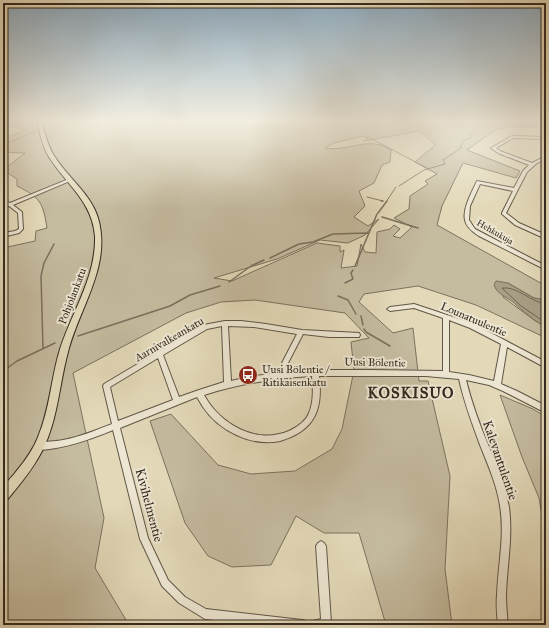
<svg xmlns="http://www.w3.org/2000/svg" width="549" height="628" viewBox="0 0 549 628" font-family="'IM FELL Great Primer',serif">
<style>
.green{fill:#c5bb9f;stroke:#7c725f;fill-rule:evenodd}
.water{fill:#a89e85;stroke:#7a705c}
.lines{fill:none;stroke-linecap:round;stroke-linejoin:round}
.shore{stroke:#6e6452;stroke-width:1}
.stream-far1{stroke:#7a705c;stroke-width:1}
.stream{stroke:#7a705c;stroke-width:1.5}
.minor-casing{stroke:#605646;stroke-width:2}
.major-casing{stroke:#342a1f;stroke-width:2}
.minor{fill:#ede6d2;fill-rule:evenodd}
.major{fill:#e3d9b9;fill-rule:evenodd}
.labels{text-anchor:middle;stroke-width:4;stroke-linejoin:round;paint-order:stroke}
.far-street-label{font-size:9px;fill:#342a1f;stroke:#ede6d2}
.street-label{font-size:11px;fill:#342a1f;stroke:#ede6d2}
.poi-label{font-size:11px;fill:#342a1f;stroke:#ede6d2;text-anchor:start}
.near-street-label{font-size:13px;fill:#342a1f;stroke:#ede6d2}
.district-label{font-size:15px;font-weight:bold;letter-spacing:1px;fill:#342a1f;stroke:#ede6d2}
</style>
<rect width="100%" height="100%" fill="#e3d9b9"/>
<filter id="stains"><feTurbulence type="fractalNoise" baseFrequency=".005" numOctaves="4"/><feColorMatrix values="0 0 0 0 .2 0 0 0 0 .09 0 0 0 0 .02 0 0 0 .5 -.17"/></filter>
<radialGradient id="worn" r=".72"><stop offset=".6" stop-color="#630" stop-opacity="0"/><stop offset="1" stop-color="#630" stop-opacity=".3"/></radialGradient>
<!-- green -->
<path class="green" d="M12,120h531l-8,1 2,6h-30l-12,3 -28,20 53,21 -4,7 -53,-15 -21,43 -5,19 109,61v14l-12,-2 -26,-15 -5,14 31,23 12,7v11l-70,-33 -58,-19 -54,8 -5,8 34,31 20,-5 6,53h9l22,95 -5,93 7,56h-66l-27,-92h-35l-28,-17 -25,49 -39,2 -24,-11 -23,-33 -35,-102 21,-7 47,51 33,9 44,-3 37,-22 10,-20 12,-59 -3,-28 18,-4 -24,-25 -90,-13 -34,2 -35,11 -113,60 31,145 -9,50 34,57h-126v-377l32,-7 1,-10 11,-3c-4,-25 -6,-30 -30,-42v-7l-14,-9 22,-17 -22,-1v-14l22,-7 -14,-7 -8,2v-4zM420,131l15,14 -20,17 22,12 -12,7 3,3 -18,12 -1,13 -15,9 18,9 -12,11 -7,-2 7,-7 -6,-4 -4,4 -13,3 -1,21 -11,-1 -4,-8 -4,22 -16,2 3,-18 -4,2v-6l-23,-3 -85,38 -18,-3 63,-19 43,-19 28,3 17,-8 14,-16 -11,7 -14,-9 11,-11 -6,-15 15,-8 8,-18 8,-3 1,-12c-23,-15 -41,2 -66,-2l9,-5 29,-7 5,2 -4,3z
M500,395l33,14 13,8v123l-7,-42 -17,-41z"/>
<!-- water -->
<path class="water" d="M496,281l12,2 26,15 12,2v27c-13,-7 -22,-15 -33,-25 -7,-5 -16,-8 -19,-17z"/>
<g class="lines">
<!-- shore -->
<path class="shore" d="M546,304c-15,-2 -29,-18 -44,-16l19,18 25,17"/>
<!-- stream-far1 -->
<path class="stream-far1" d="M474,129l4,-5
M472,133l1,-2
M370,138l57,30
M3,145l33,-14
M399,186l25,-16 21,-6 -2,-4 18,-12c0,-7 5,-9 11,-11l-2,-3
M367,197l16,4
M386,202l10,-15"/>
<!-- stream -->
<path class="stream" d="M381,201h2
M378,213l9,-12
M382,217l36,11
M270,258l29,-14 14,-2 20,-8 35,-1
M355,266l22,-52
M229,282l22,-16 13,-6
M345,283l8,-4 -2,-6 2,-3
M338,296l10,4 8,14
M361,316l2,9
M364,329l2,3 24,14
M78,336l92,-30 20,-11 30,-9
M43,348l-2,-72 3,-13 10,-19
M3,371l14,-10 38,-18"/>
<defs>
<path id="minor" d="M6,126l2,1 -5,2v-2z
M512,136l34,1v2l-33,-1 -17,10 4,3 32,12 14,-7v3l-9,4 -10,9 -21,41 13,10 27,12v4l-31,-14 -13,-11v-1l11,-22 -33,-7 -10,22 -1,14 6,9 71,37v4l-67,-34c-6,-4 -13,-9 -14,-16 -3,-11 8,-30 12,-39l37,7 9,-17 6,-6 -31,-12 -7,-5z
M69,179l3,1 -59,25 9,7 1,17 -4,4 -16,4v-4l12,-2 4,-2 -1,-16 -9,-7 -6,2v-3l3,-1 -3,-2v-3l7,4z
M414,304l60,20 72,38v6l-39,-21 -6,37 16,7 29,15v7l-43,-22 -14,-6 -23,-5c6,24 14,46 24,69 7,18 15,38 19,58 4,29 -2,58 -3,88 0,10 1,20 2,30h-10c-1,-10 -2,-20 -1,-30 1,-30 8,-59 3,-89 -3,-21 -12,-41 -20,-61 -8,-22 -16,-43 -21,-66l-33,-3h-107c3,26 0,49 -28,61 -3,1 -7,3 -11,4 -28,6 -61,-10 -77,-34 -2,-3 -4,-7 -6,-10l-77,31 28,110 20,42 17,17 21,12 96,11 4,1 1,4h-49l-53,-6 -26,-16 -17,-17 -22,-47 -27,-109c-24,10 -47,18 -73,20l-3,-1 -1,-3 1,-3c8,-2 18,-1 26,-3 17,-3 33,-10 49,-16l-9,-38 1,-2 99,-59 22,-4h16l25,3 36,6 57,3 1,2 -1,2h-30l-26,-3 -15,29 3,9 21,-2 3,-1 2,1h51l75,1v-53l-29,-10 -24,3 -3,-2 3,-2zM449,320l21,8 31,16 -7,37 -25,-6 -20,-3zM222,326l2,56 -25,8 -20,7 -16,-42 44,-26zM228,326l26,1 43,7 -15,29 2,9 -36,5 -17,4zM158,358l15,42 -55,21 -8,-34zM312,376c1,12 2,25 -3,37 -3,8 -12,14 -20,18 -33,14 -69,-7 -85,-36 35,-11 71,-17 108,-19z
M321,541l3,2 2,3 5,77 -1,2h-18l1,-4 8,-2 -5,-73 2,-3z"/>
<path id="major" d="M37,120h4c4,12 6,26 14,37 13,21 36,37 43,61 14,48 -19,90 -30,134 -9,33 -10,68 -26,99 -9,18 -22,33 -35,49l-4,2c0,-5 -1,-12 1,-15 2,-5 8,-10 11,-14 9,-11 18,-23 23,-36 12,-28 13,-59 22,-88 12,-37 36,-72 35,-112 -2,-35 -29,-53 -46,-80 -7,-11 -9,-25 -12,-37z"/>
</defs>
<!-- minor casing -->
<use href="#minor" class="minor-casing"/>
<!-- major casing -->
<use href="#major" class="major-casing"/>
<!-- minor -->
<use href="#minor" class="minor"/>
<!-- major -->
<use href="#major" class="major"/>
</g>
<!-- sky -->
<linearGradient id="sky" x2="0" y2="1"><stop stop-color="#8eabc0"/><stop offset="0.58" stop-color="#f2eee0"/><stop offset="1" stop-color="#f2eee0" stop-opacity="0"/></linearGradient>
<rect width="549" height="208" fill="url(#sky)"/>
<!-- icons -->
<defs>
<symbol id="bus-disc" viewBox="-11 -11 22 22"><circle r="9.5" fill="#8f2418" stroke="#ede6d2"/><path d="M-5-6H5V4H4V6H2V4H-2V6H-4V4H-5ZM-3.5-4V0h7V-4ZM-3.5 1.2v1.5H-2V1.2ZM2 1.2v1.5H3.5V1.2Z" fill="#fff"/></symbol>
</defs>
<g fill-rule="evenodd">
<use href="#bus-disc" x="237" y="364" width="22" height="22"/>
</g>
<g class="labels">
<!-- far-street labels -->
<g class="far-street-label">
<text transform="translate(495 232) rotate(30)" y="3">Hehkukuja</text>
</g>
<!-- street labels -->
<g class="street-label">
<text transform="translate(72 296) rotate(-69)" y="4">Pohjolankatu</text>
<text transform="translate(474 319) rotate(23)" y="4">Lounatuulentie</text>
<text transform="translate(169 339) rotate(-30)" y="4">Aarnivalkeankatu</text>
<text transform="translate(375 362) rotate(1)" y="4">Uusi Bölentie</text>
</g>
<!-- poi labels -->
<g class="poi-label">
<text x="262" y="373">Uusi Bölentie /<tspan x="262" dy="13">Ritikaisenkatu</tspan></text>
</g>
<!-- near-street labels -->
<g class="near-street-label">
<text transform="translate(501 460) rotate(71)" y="5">Kalevantulentie</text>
<text transform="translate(150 505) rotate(75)" y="5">Kivihelmentie</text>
</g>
<!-- district labels -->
<g class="district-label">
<text x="411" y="398">KOSKISUO</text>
</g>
</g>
<!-- margin -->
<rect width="549" height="628" fill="none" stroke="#e3d9b9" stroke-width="16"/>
<rect x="4" y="4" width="541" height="620" fill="none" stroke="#342a1f" stroke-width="2"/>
<rect x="8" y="8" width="533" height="612" fill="none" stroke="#342a1f"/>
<rect width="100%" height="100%" filter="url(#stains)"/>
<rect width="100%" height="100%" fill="url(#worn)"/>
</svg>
